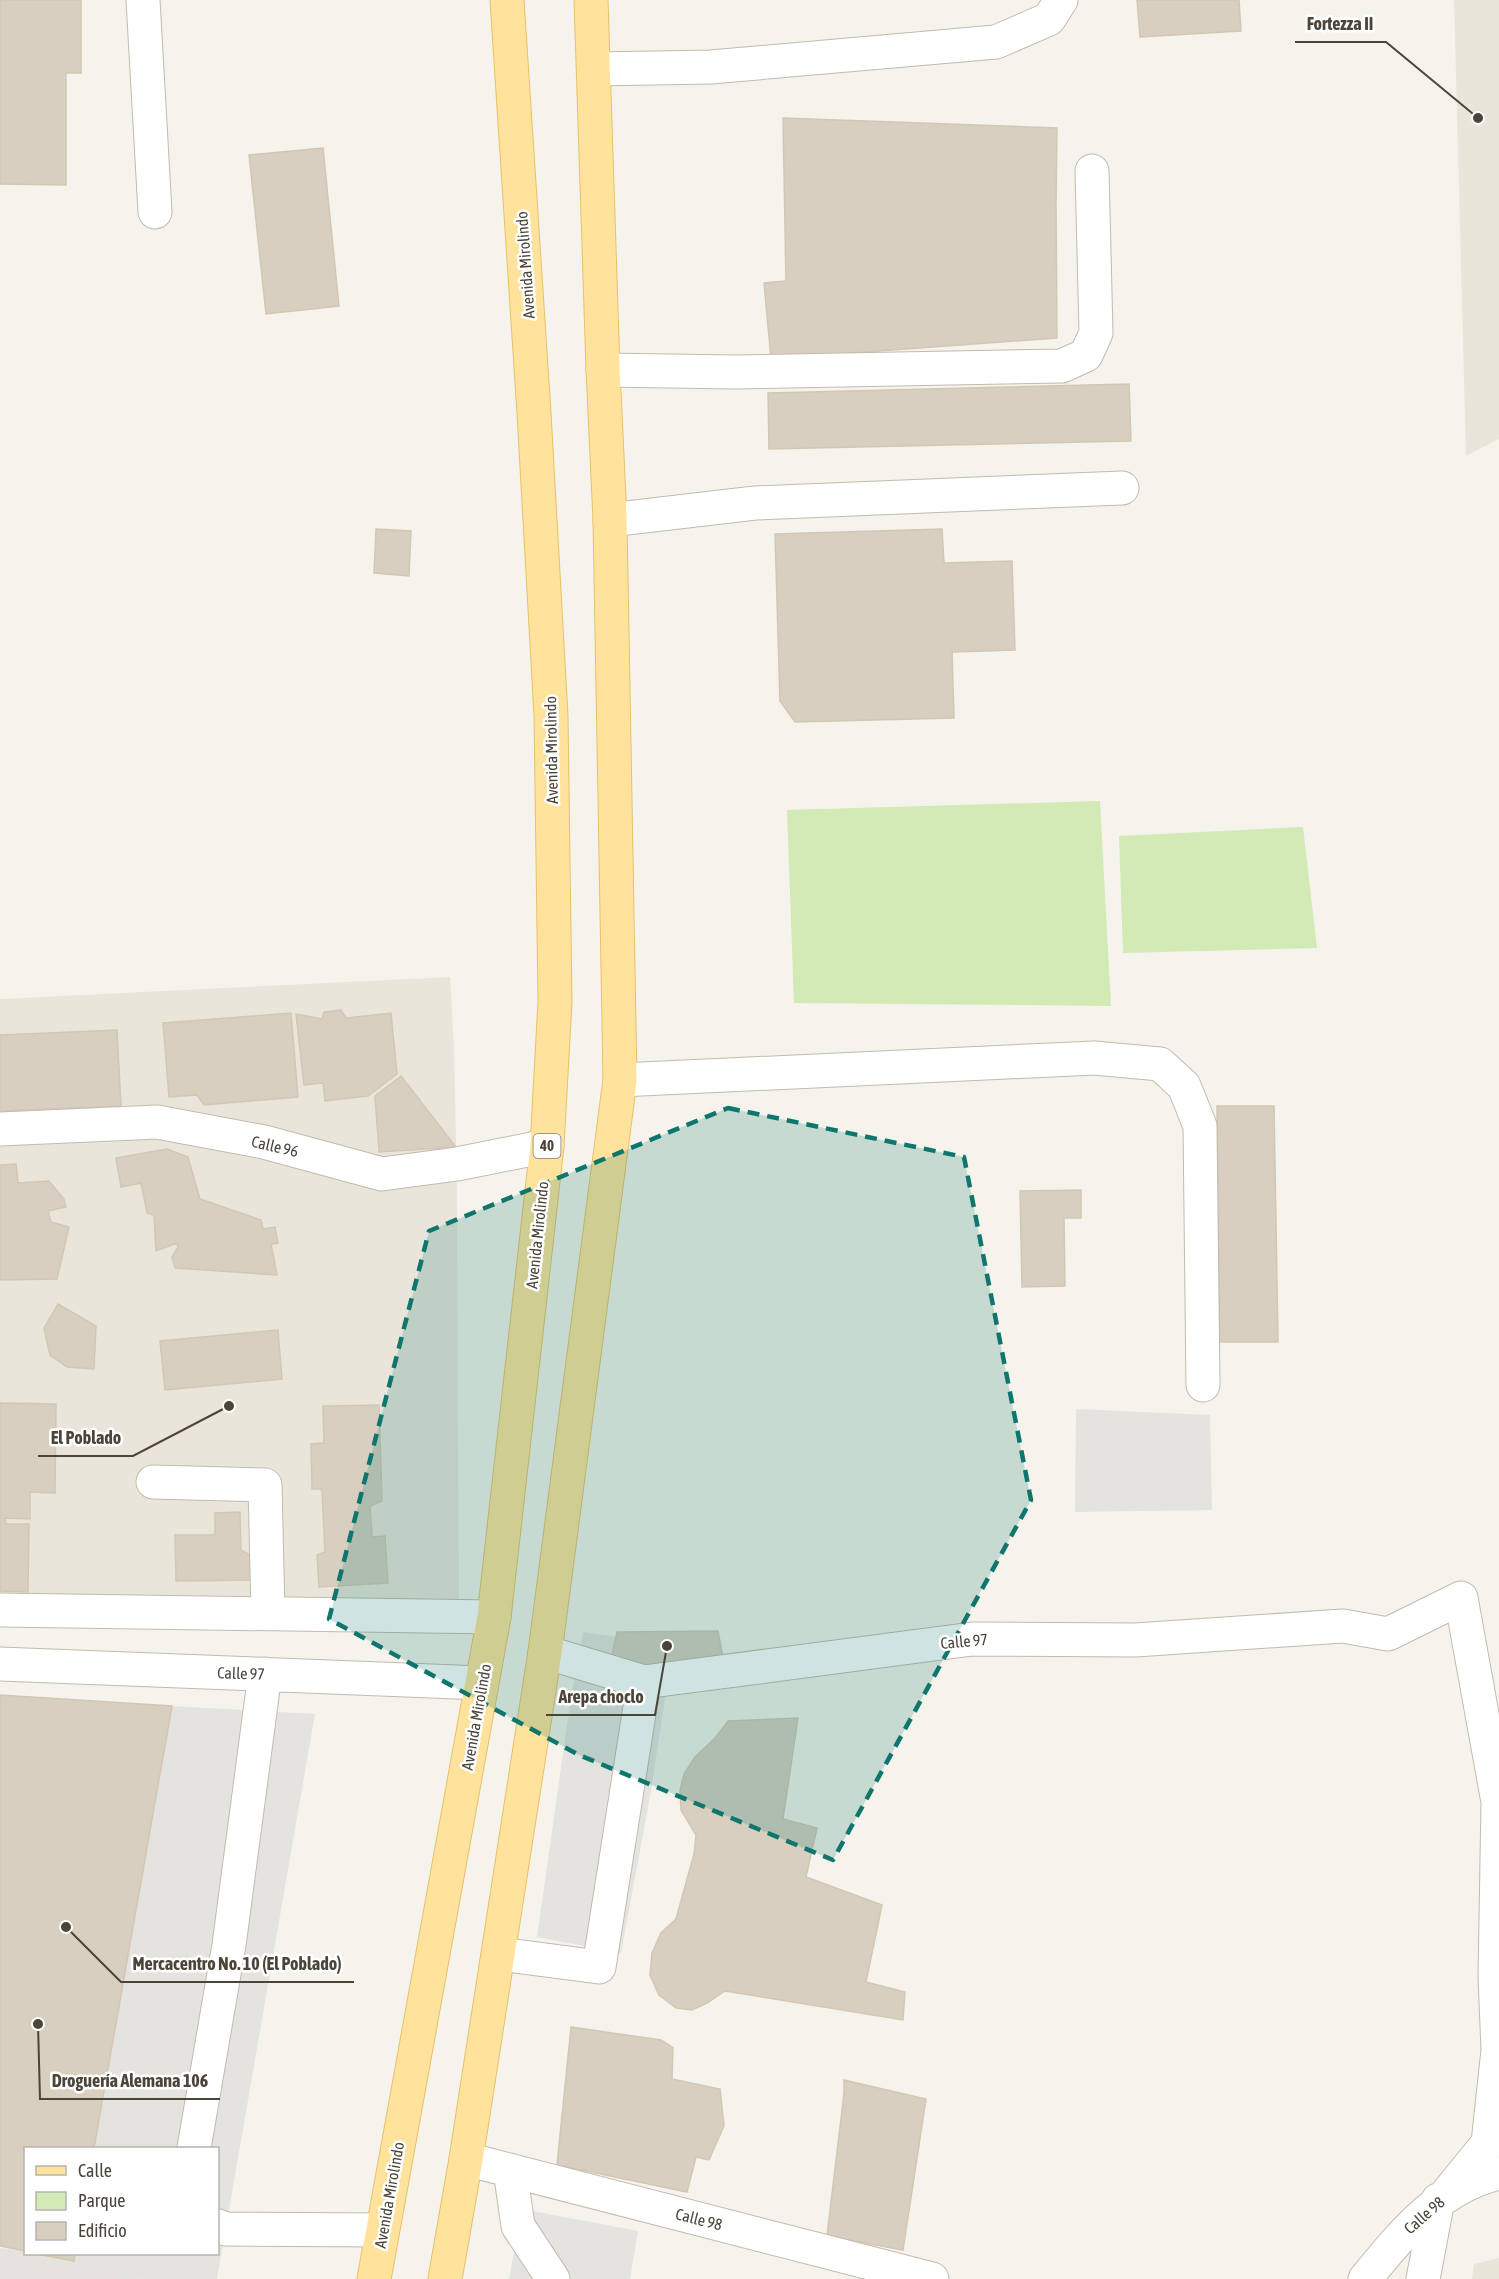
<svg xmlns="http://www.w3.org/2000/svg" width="1499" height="2279" viewBox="0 0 1499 2279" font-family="'Asap Condensed',sans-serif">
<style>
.residential{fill:#eae5da}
.industrial{fill:#e6e2dd}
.green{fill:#d2eab5}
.parking{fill:#e5e3e0}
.building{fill:#d8cfc1;stroke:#d3c7b4;stroke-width:1.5}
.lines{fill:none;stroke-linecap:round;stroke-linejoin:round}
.minor-casing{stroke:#c2bbae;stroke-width:35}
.major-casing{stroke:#e6c16a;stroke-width:35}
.minor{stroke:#fff;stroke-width:33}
.major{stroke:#ffe39c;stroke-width:33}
.marked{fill:#0f766e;fill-opacity:0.2;stroke:#0f766e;stroke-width:4.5;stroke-dasharray:12 8;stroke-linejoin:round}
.labels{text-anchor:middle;stroke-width:5;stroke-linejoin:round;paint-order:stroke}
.shield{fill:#fff;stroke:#817c74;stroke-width:1.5}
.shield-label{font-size:15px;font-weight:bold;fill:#4b4439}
.street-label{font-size:16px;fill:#4b4439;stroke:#fff}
.leader{fill:none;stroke:#4b4439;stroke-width:2}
.callout-dot{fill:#4b4439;stroke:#fff;stroke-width:2}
.callout-label{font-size:18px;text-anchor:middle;font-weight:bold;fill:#4b4439;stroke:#fff;stroke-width:5;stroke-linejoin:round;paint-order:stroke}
</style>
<rect width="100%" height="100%" fill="#f6f3ec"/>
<!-- residential -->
<path class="residential" d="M1454,0h45v439l-33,17z
M450,977l4,70 3,137 2,445 -459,-2v-628z
M1499,2258v21h-27l2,-15z"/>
<!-- industrial -->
<path class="industrial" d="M0,2248l25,3 1,3 30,2 86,23h-142z"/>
<!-- green -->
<path class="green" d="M1100,801l11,205 -317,-3 -7,-193z
M1303,827l14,121 -194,5 -4,-117z"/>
<!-- parking -->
<path class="parking" d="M1076,1409l134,6 2,95 -137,2z
M583,1632l90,13 -22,146 -30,162 -84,-16 33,-233z
M172,1706l143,8 -98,565h-75l-68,-18 1,-7h143v-106h-124z
M522,2209l116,22 -8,48h-121z"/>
<!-- building -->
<path class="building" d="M0,0h81v73h-15v112l-66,-1z
M1137,0h102l2,31 -101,6z
M783,118l274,10 -1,76 1,134 -286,21 -7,-76 22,-2z
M323,148l16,158 -73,8 -17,-159z
M1129,384l2,57 -362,8 -1,-56z
M376,529l35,2 -2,45 -35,-3z
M942,529l2,34 68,-2 3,89 -63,2 2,66 -159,4 -15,-21 -5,-167z
M341,1010l5,8 45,-5 6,61 -29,22 -43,5 -2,-18 -19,2 -8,-71 26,5 2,-7z
M291,1013l7,84 -94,8 -7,-10 -28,2 -6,-74z
M117,1030l4,76 -121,5v-76z
M401,1076l55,71 -77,5 -4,-56z
M1217,1106h57l4,236h-58z
M167,1149l21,8 12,42 61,21 2,9 12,-2 3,16 -7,1 6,31 -102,-7 -3,-11 6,-10 -1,-4 -21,8 -2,-36 -7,-2 -6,-30 -20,4 -5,-29z
M16,1164l2,19 31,-2 15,18 2,8 -18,4 3,11 18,5 -12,52 -57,1v-115z
M1081,1190v28h-17l1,68 -43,1 -2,-96z
M58,1304l38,22 -2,43 -27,-2 -17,-12 -6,-27z
M278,1330l4,49 -117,11 -5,-49z
M0,1403l56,1 -1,89 -25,-1v27l-25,-1 1,6h23l-1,68 -28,-1z
M379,1405l3,96 -12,5 2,31 13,-1 3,47 -69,4 -2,-32 8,-3 -3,-63h-10l-1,-45 13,-1 -1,-37z
M240,1512l1,38 14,8 1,22 -80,1 -1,-46h40v-22z
M718,1631l6,32 -76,8 -37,-11 6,-28z
M0,1695l172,11 -78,442h-68v103l-26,-5z
M798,1718l-15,101 34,9 -11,49 76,28 -16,77 39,10 -2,28 -178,-29 -18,12 -15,7 -16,-2 -17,-13 -9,-20 2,-22 9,-20 15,-14 18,-65 2,-19 -15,-25 -1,-20 4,-16 11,-17 20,-19 13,-17z
M571,2027l90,13 12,8 -1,31 48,10 4,37 -15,34 -13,-3 -9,35 -130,-27z
M844,2080l82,19 -23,151 -76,-14 17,-143z
M37,2254h38l-1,7z"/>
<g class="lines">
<defs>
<path id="minor" d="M143,0l12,212
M595,69l116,-2 285,-25 53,-23 12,-19
M603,370l132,2 327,-6 24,-11 10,-22 -4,-162
M610,520l145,-17 367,-15
M620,1080l474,-22 66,6 24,22 16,40 3,259
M0,1129l157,-7 107,20 118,32 75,-10 90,-18
M153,1482l112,3 3,128
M0,1610l494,7
M545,1652l99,30 328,-43 163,1 208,-14 45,8 73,-36 37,204 -3,175 3,73 -10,93 -43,53
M0,1664l482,19
M499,1954l100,13 45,-285
M194,2148l35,-203 36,-271
M466,2159l466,120
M510,2170l8,56 35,53
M218,2226l8,3 156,1
M1365,2279c37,-45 74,-92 134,-106
M1423,2279l15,-79"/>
<path id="major" d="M374,2279l120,-662 53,-471 8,-144 -4,-286 -17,-303 -27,-413
M445,2279l21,-120 79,-507 75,-572 -10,-560 -7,-150 -12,-370"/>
</defs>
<!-- minor casing -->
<use href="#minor" class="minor-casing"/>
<!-- major casing -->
<use href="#major" class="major-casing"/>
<!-- minor -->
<use href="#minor" class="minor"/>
<!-- major -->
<use href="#major" class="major"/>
</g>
<!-- marked area -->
<path class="marked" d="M728,1108l236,49 67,343 -198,360 -254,-105 -250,-136 100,-388z"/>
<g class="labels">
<!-- shield labels -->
<rect class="shield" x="533.5" y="1134" width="27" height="24" rx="4.5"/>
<g class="shield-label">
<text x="547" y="1151">40</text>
</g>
<!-- street labels -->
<g class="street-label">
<text transform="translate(525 265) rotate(-94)" y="6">Avenida Mirolindo</text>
<text transform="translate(551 750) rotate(-91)" y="6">Avenida Mirolindo</text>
<text transform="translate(275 1146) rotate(13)" y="6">Calle 96</text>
<text transform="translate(537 1235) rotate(-84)" y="6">Avenida Mirolindo</text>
<text transform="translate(964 1641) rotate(-5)" y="6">Calle 97</text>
<text transform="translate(241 1673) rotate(2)" y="6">Calle 97</text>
<text transform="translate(476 1717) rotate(-80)" y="6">Avenida Mirolindo</text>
<text transform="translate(389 2195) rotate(-80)" y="6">Avenida Mirolindo</text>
<text transform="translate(1424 2215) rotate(-41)" y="6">Calle 98</text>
<text transform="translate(699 2219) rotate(14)" y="6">Calle 98</text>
</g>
</g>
<!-- callouts -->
<path class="leader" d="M1478 118L1386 42H1295M229 1406L133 1456H38M667 1646L655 1715H546M66 1927L121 1982H354M38 2024L40 2099H220"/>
<g class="callout-dot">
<circle cx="1478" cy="118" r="6"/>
<circle cx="229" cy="1406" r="6"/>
<circle cx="667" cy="1646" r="6"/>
<circle cx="66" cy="1927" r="6"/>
<circle cx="38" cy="2024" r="6"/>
</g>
<g class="callout-label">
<text x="1340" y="30">Fortezza II</text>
<text x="86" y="1444">El Poblado</text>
<text x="601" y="1703">Arepa choclo</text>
<text x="237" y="1970">Mercacentro No. 10 (El Poblado)</text>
<text x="130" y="2087">Droguería Alemana 106</text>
</g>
<!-- legend -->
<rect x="24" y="2147" width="195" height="108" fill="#ffffff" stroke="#b7b4b0" stroke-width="1.5"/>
<rect x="36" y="2166" width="30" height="9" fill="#ffe39c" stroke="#b7b4b0" stroke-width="1.5"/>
<text x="78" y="2177" font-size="18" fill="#4b4439">Calle</text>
<rect x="36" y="2192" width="30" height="18" fill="#d2eab5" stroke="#b7b4b0" stroke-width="1.5"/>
<text x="78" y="2207" font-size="18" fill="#4b4439">Parque</text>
<rect x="36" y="2222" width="30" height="18" fill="#d8cfc1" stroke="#b7b4b0" stroke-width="1.5"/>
<text x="78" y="2237" font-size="18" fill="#4b4439">Edificio</text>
</svg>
